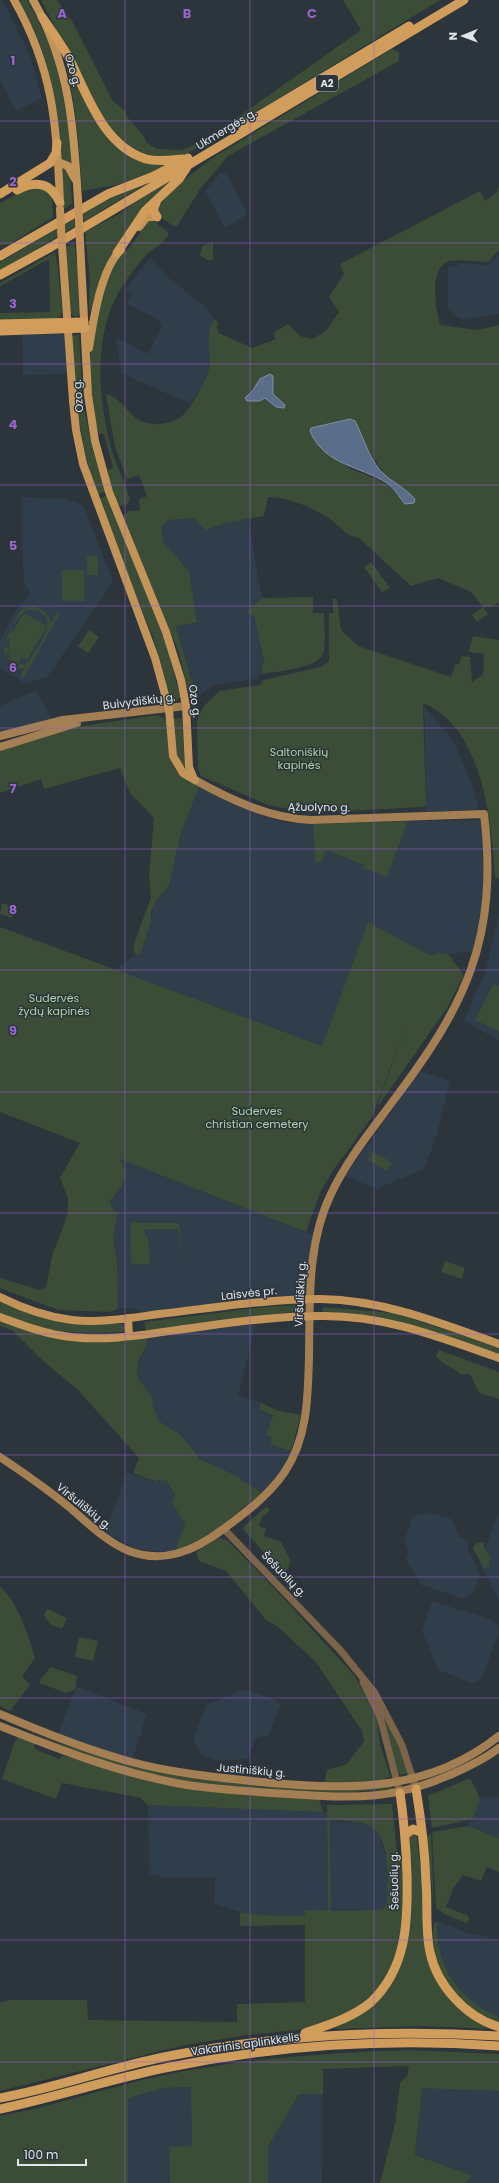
<svg xmlns="http://www.w3.org/2000/svg" width="499" height="2183" viewBox="0 0 499 2183" font-family="Poppins,sans-serif">
<style>
.built{fill:#303d4a}
.green{fill:#3b4d36;fill-rule:evenodd}
.water{fill:#5a6e8a;stroke:#8292a7}
.lines{fill:none;stroke-linecap:round;stroke-linejoin:round}
.tertiary{stroke:#7b6449;stroke-width:7}
.secondary{stroke:#a47f53;stroke-width:8}
.primary{stroke:#c3945a;stroke-width:8}
.trunk{stroke:#d19d5d;stroke-width:9}
.primary-bridge{stroke:#c3945a;stroke-width:8}
.grid{fill:none;stroke:#9a64cc;stroke-width:1;stroke-opacity:0.55}
.labels{text-anchor:middle;stroke-width:3;stroke-linejoin:round;paint-order:stroke}
.shield{fill:#2c343c;stroke:#abb1b6;stroke-width:1}
.shield-label{font-size:10px;font-weight:bold;fill:#e1e6eb}
.street-label{font-size:11px;fill:#e1e6eb;stroke:#2c343c}
.park-label{font-size:11px;fill:#add4a2;stroke:#2c343c}
.grid-label{font-size:13px;text-anchor:middle;font-weight:bold;fill:#9a64cc;stroke:#2c343c;stroke-width:3;stroke-linejoin:round;paint-order:stroke}
</style>
<rect width="100%" height="100%" fill="#2c343c"/>
<!-- built -->
<path class="built" d="M0,0h3l27,56 12,42 -26,13 -16,-32z
M221,173h5l22,41 -23,14 -20,-37z
M499,254v60l-34,6 -6,-2 -11,-10v-41h9l1,-4 30,2z
M150,258l20,21 33,26 12,14 -2,3 -5,50 -6,15 -12,17 -69,-31 -5,-36 32,17 14,-28 -3,-6 -32,-16 5,-11 -7,-3z
M58,332l6,3 4,39 -45,1 -1,-41z
M21,497l46,2 17,7 29,76 -65,94 -22,8 -26,-16v-28l16,-30 15,-18 -6,-4 -3,-36z
M193,518l13,12 20,-7 22,-4 14,79 -16,14 32,-2 11,50 -27,5v9l-6,5 -43,6 -16,14 -21,-72 17,-3 -4,-53 -26,-29 -3,-15 9,-7z
M36,690l16,29 -52,13v-26z
M423,705l30,35 18,42 6,20 1,4 -3,4 -49,2 -1,-85z
M199,787l72,32 13,3 29,2 2,38 6,1 5,-13 38,15v3l23,8 21,-55 72,-1 7,44 -10,87 -29,3 -10,-1 -7,3 -63,-33 -46,123 -207,-76 19,-15 2,1 15,-35 2,-15 16,-20 12,-53z
M499,913v128l-35,-21 22,-50z
M420,1071l30,10 -15,59 -11,29 -47,20 -32,-13z
M120,1159l193,76 -7,57 -5,3 -47,3 -111,15 -9,-5 -16,1 -1,-49 -4,-22v-8l3,-8 -1,-12 -4,-5 -1,-4 13,-17 2,-15z
M256,1324l-18,71 23,8 -2,7 14,5 -7,20 6,2 -2,7 21,7 -12,23 -17,19 -29,-19 -33,-15 -19,-24 -22,-14 -6,-15 -1,-9 -14,-19 -1,-9 9,-23 1,-9z
M127,1472l29,10 1,-2 10,1 8,14 -4,6 14,23 -8,20v6l-13,2 -27,-3 -32,-16z
M499,1510v91l-19,-38z
M426,1512l26,7 8,18 7,3 2,4 -1,5 12,25 -6,18 -9,7 -44,-14 -15,-25 3,-10 -5,-8 8,-26z
M432,1601l61,19v2l5,2 1,7 -17,48 -10,4 -34,-13 -16,-39z
M76,1686l71,28 -15,46 -74,-25z
M244,1689l33,11 3,5 -12,33 -5,-2 -7,2 -8,21 -29,2 -19,-7 -7,-16 13,-33z
M496,1796l3,1v41l-30,-12v-5l4,-2 7,-21 9,-1 6,2z
M148,1805l179,7 1,98h-23v6l-50,-1 -15,-3 -26,-8 1,-27h-52l-14,-3z
M330,1820l40,5 9,10 8,26v44l-6,5 -50,1z
M437,1921l34,13 13,2 15,5v76l-13,-5 -18,-13 -17,-21 -13,-29z
M192,2087v60h-23l1,36h-42v-85l37,-10z
M422,2087l77,4v92h-35l10,-7 -59,-21z
M299,2094h24l-1,89h-54v-36z"/>
<!-- green -->
<path class="green" d="M19,0h8c15,27 30,57 37,88 6,25 6,53 9,79l-6,-6h-5c-4,-60 -13,-109 -43,-161z
M41,0h16l16,23 40,78 12,10 3,7 16,18 3,7 10,6 26,1 11,-5 40,-25 127,-90 -18,-30h97l-243,148 -15,8 -29,1 -24,-9 -26,-28z
M392,49l7,3v9l-171,95 -27,32 -24,38h-4l-14,-10 -2,-9 24,-25 33,-25z
M64,57l46,81 60,27 -54,20 -34,6c-3,-46 -6,-90 -18,-134z
M62,166l8,8 2,30 -8,5z
M173,180l-25,24 -54,95 -4,14 -1,-10 1,-22 -5,-49 36,-19 13,-11z
M150,182l-150,89v-9l107,-62z
M36,186l16,8 1,23 -43,27 -10,2v-43l27,-15z
M499,187v63l-11,12c-12,0 -27,-3 -38,-1 -22,5 -14,48 -10,64l38,5 21,-5v278l-8,4h-8l5,7 -11,8 -5,-7 11,-8 -12,-15 -33,-14 -27,8 -52,-48c-12,-2 -16,-8 -25,-16 -17,-13 -45,-25 -66,-25l-4,19 -38,7 -20,7 -13,-12 -24,2 -8,7 2,15 26,29 8,51 -21,5 21,72h-7l-11,-46 -55,-135c1,-9 9,-7 16,-7l-1,-12 8,-3 -8,-21 -12,4 -12,-32 -9,-53c19,5 24,26 41,29 10,3 27,0 35,-7 7,-5 24,-35 26,-44 5,-17 -5,-38 7,-53l3,4 -1,5 2,5 33,15 24,-9 -3,-6 15,-9 12,12 12,3 14,-8 13,-19 -10,-15 15,-23 -4,-10 140,-73 5,10 11,-8zM268,376h5l1,21 9,5 -11,3 -4,-6 -21,2 -2,-3c5,-7 16,-19 23,-22zM350,419l5,2 13,29 17,25 24,17 -8,7c-19,-27 -39,-20 -59,-36 -11,-10 -21,-24 -31,-35z
M149,220l5,1 15,12c-4,11 -16,15 -24,23 -9,11 -18,22 -25,34 -27,45 -22,109 -9,158 5,17 14,34 19,51l-2,5 -7,2c-9,-6 -12,-26 -13,-36l5,-2 -9,-34h-5c-17,-47 -9,-128 17,-171 4,-8 10,-12 16,-18 6,-8 10,-17 17,-25z
M213,242v18h-6l-7,-5 2,-9z
M74,243l5,35 2,35 -5,4 -5,-3 -1,-3 -4,-64z
M55,252l3,15 4,43 -2,6 -3,3 -57,2v-8l50,-1 -1,-53 -49,27v-3z
M79,335l4,68 10,47 13,41 -9,4c-19,-55 -21,-101 -25,-159z
M108,495l59,151 13,51 -4,5 -5,-3 -17,-59 -56,-141z
M87,556h11v19h-11z
M371,562l19,26 -8,4 -18,-25z
M62,570h22v31h-22z
M313,597v16h11c0,12 2,26 0,38 -4,18 -46,20 -62,23v-9l3,-1 -11,-48 -8,-4 16,-14z
M333,599h4l4,31 17,16 93,31 4,-12 4,-1 3,-8 8,1 2,25 11,-7 1,-21 -16,-2 5,-16 26,4v238h-4c-3,-55 -12,-149 -70,-174l-2,1 3,100 -3,2 -112,6 -43,-8 -67,-29 -3,-7 -1,-46 2,-9 6,-9 14,-14 41,-6 3,-5 58,-13 8,-6v-48h4z
M26,607c12,-2 22,4 25,16l6,-11 3,1 -37,66 -3,-2 5,-9c-25,9 -17,-53 1,-61zM27,610c5,-1 10,-1 15,3 15,12 -6,36 -13,48l-4,3 -10,1 -10,-8 13,7 4,-7 -13,-7 -4,7c-5,-12 11,-41 22,-47z
M24,613l23,13 -20,34 -23,-14z
M89,630l10,7 -11,16 -10,-7z
M158,715l9,6 3,34 29,32 -18,46 -12,53 -12,14 -6,11v10l-10,32 -5,3 -3,-9 18,-50 -2,-21 5,-58 -24,-25 -10,-25 -76,21 -3,-10 -41,14v-44l68,-21z
M182,718l3,48 -2,2 -9,-15 -2,-34z
M408,821l-21,56 -24,-9 1,-3 -38,-15 -5,13 -6,-1 -2,-38z
M2,903l14,5 -4,10 -12,-4z
M368,922l63,34 7,-3 10,1 15,20v3l-16,31 -68,97 -1,-2 31,-85 -37,99 -40,55 -12,21 -14,39 -186,-73c1,4 4,8 5,12 3,11 -8,21 -15,30l1,4 6,9 -4,24 4,22 1,49 -9,3 -51,-2 -58,-22v-10l39,12 7,-3 6,-31 15,-40 1,-10v-8l-8,-20 20,-35 -80,-31v-185l322,119z
M493,984l6,2v45l-24,-11z
M372,1152l20,10 -5,9 -19,-11z
M136,1220v3h43l3,37 -4,-31h-33v8h3l2,25 -2,3 -15,-1 -2,-2 -1,-34 2,-6z
M445,1261l20,7 -3,11 -21,-7z
M0,1302c40,15 80,23 122,22l3,5 -3,3c-46,2 -79,1 -122,-19z
M298,1305v6l-152,20 -2,-9 120,-15z
M323,1307l71,6 105,34v7l-85,-28 -91,-13z
M0,1320l35,13 112,4 -1,9 -7,14 -2,9 1,9 14,19 1,9 6,15 22,14 19,24 33,15 29,19 -56,45 -29,12v-6l8,-20 -14,-23 4,-6 -8,-14 -9,-1 -1,2 -24,-9 6,-15 -61,-68 -37,-31 -28,-28 -13,-5z
M439,1350l60,22v27l-20,-6 -9,-19h-10c-8,-8 -18,-9 -24,-18z
M261,1403l18,8 22,4 -10,36 -21,-7 2,-7 -6,-2 7,-20 -14,-5z
M266,1507l4,2 -4,6h-3l-4,11 7,3 -2,7 17,6 10,19 -6,15 -42,-47 1,-3z
M219,1538l8,2 49,50 78,85 23,43 3,26 9,28 1,5 -5,1 1,4 -62,1 3,-13 20,-6 17,-23 -2,-10 -46,-69 -39,-36 -11,-6 -40,-49 -27,-10 -3,-9z
M480,1542l4,1v5l6,8 -1,11 -5,1 -11,-19 3,-6z
M0,1586c18,17 28,48 35,72l-13,18 8,9 -20,26 -10,-5z
M47,1609l20,9 -5,11 -12,-5 -6,-9z
M79,1637l19,4 -5,20 -18,-4z
M51,1667l26,9 -2,13 -9,4 -26,-10 -1,-2z
M368,1686l30,55 10,32 -8,2z
M21,1729l46,17 135,33 189,8 2,2 -69,5 -118,-9 -39,-7 -70,-18z
M19,1737l5,1 11,6v5l24,10 4,-3 11,2 79,23 166,18 4,13 -175,-7 -7,-7 -79,-15 -6,16 -54,-20 13,-38z
M470,1778l10,20 -7,21 -41,9 -4,-32z
M392,1804l6,57 4,-4 2,60 -3,22 -14,39 -15,17 -18,14 -21,11 -27,9 -59,6 -62,10 -185,46v-88l8,-3h79l1,20 149,2v-18l68,-2v-77l-65,1v-14l16,3 49,1v-6h23l-1,-105zM330,1820c9,0 34,2 40,6 22,13 17,57 17,79l-6,5 -50,1z
M469,1826l30,12v34l-12,-5 -6,14 -18,-6 -10,14 -7,18 22,9 1,5 -3,2 -22,-9 -8,-6 -4,-76z
M431,1833l3,76 -7,-72z
M410,1834h5l2,4 7,60v36l20,54 52,41 -74,-3 -88,3 25,-14 38,-43z
M437,1921c-2,44 22,80 62,96v7c-37,-13 -64,-47 -66,-86 0,-6 -1,-14 4,-17z
M409,2050l90,4v37l-77,-3 -7,67 59,21 -10,7h-84l15,-59 5,-41 7,-7 2,-10 -86,3v25h-24l-31,53v36h-98l-1,-36 23,-1 -1,-59 -26,1 -37,10v85h-128v-67c56,-10 109,-30 165,-41 81,-17 162,-22 244,-25z"/>
<!-- water -->
<path class="water" d="M270,374l3,2v18l12,11 -1,3 -8,-1 -11,-9 -6,3h-12l-2,-3 8,-8 7,-11z
M350,419l5,2c9,17 15,42 31,55 10,8 20,13 29,23l-1,4 -9,1c-6,-7 -10,-15 -18,-21 -27,-17 -63,-18 -77,-52l1,-3z"/>
<g class="lines">
<!-- tertiary -->
<path class="tertiary" d="M224,1529l117,122 34,42 27,52 14,44
M363,1682l17,35 20,76"/>
<!-- secondary -->
<path class="secondary" d="M0,736l63,-16 123,-14
M0,747l77,-24
M0,1457c24,16 47,32 69,50 18,15 37,35 60,44 34,13 65,0 93,-21 22,-16 46,-34 62,-57 24,-35 24,-77 25,-118 1,-54 -2,-112 22,-161 16,-34 40,-63 62,-93 72,-95 106,-162 91,-287l-173,6c-42,-2 -80,-20 -116,-40
M0,1714c42,18 84,35 128,47 47,13 95,17 143,22 84,7 159,8 228,-47
M0,1726c60,24 122,48 187,59 34,5 68,7 102,9 64,4 103,7 163,-20 16,-7 33,-15 47,-26"/>
<!-- primary -->
<path class="primary" d="M14,0c39,68 43,126 46,202
M33,0c37,65 41,129 45,201
M58,162l10,4 7,13
M139,227l8,-10h10
M80,242l8,153 7,46 14,51 57,140 15,48 5,26 3,61 5,12
M62,246l11,155 3,29 7,34 72,194 14,51 4,47 10,17 12,7
M89,348c4,-27 12,-80 32,-98
M0,1297c22,11 48,20 72,23 29,3 58,-2 87,-6 54,-6 108,-15 162,-15 63,1 120,24 178,45
M0,1317c19,7 38,15 58,18 41,8 85,0 126,-6 45,-6 91,-13 136,-13 65,-1 119,21 179,42
M128,1318l1,18"/>
<!-- trunk -->
<path class="trunk" d="M42,17c9,13 19,27 27,41 18,36 34,88 77,101 12,3 25,1 37,0
M242,126l167,-100
M17,190c18,-10 34,-8 43,13
M0,194l50,-31 6,-10 1,-10
M157,200l-4,10 4,7
M117,253l28,-42 34,-32 8,-12
M0,256l108,-62 46,-18 34,-18
M0,275l51,-28 413,-247
M0,324l84,-2
M0,331l85,-3
M416,1789c5,30 9,62 10,93 2,23 -1,48 4,70 7,34 36,65 69,75
M405,1835l8,-6 9,4
M305,2033c23,-8 47,-15 66,-31 36,-34 37,-81 36,-127 -1,-28 -3,-55 -7,-82
M0,2098c56,-10 109,-30 164,-41 111,-22 223,-28 335,-21
M0,2109c57,-12 113,-31 170,-42 108,-22 220,-29 329,-21"/>
<!-- primary-bridge -->
<path class="primary-bridge" d="M78,201l2,41
M60,209l2,37"/>
</g>
<!-- grid -->
<path class="grid" d="M125,0v2183M250,0v2183M374,0v2183M0,121h499M0,243h499M0,364h499M0,485h499M0,606h499M0,728h499M0,849h499M0,970h499M0,1092h499M0,1213h499M0,1334h499M0,1455h499M0,1577h499M0,1698h499M0,1819h499M0,1940h499M0,2062h499"/>
<g class="labels">
<!-- shield labels -->
<rect class="shield" x="316" y="75" width="22" height="16" rx="3"/>
<g class="shield-label">
<text x="327" y="87">A2</text>
</g>
<!-- street labels -->
<g class="street-label">
<text transform="translate(73 70) rotate(75)" y="4">Ozo g.</text>
<text transform="translate(226 129) rotate(-31)" y="4">Ukmergės g.</text>
<text transform="translate(78 396) rotate(-94)" y="4">Ozo g.</text>
<text transform="translate(139 701) rotate(-7)" y="4">Buivydiškių g.</text>
<text transform="translate(195 701) rotate(82)" y="4">Ozo g.</text>
<text transform="translate(319 807) rotate(1)" y="4">Ąžuolyno g.</text>
<text transform="translate(249 1293) rotate(-6)" y="4">Laisvės pr.</text>
<text transform="translate(300 1294) rotate(-87)" y="4">Viršuliškių g.</text>
<text transform="translate(84 1506) rotate(39)" y="4">Viršuliškių g.</text>
<text transform="translate(284 1574) rotate(46)" y="4">Šešuolių g.</text>
<text transform="translate(251 1770) rotate(5)" y="4">Justiniškių g.</text>
<text transform="translate(394 1881) rotate(-91)" y="4">Šešuolių g.</text>
<text transform="translate(245 2044) rotate(-8)" y="4">Vakarinis aplinkkelis</text>
</g>
<!-- park labels -->
<g class="park-label">
<text x="299" y="756">Saltoniškių<tspan x="299" dy="13">kapinės</tspan></text>
<text x="54" y="1002">Sudervės<tspan x="54" dy="13">žydų kapinės</tspan></text>
<text x="257" y="1115">Suderves<tspan x="257" dy="13">christian cemetery</tspan></text>
</g>
</g>
<g class="grid-label">
<text x="62" y="18">A</text>
<text x="187" y="18">B</text>
<text x="312" y="18">C</text>
<text x="13" y="65">1</text>
<text x="13" y="186">2</text>
<text x="13" y="308">3</text>
<text x="13" y="429">4</text>
<text x="13" y="550">5</text>
<text x="13" y="672">6</text>
<text x="13" y="793">7</text>
<text x="13" y="914">8</text>
<text x="13" y="1035">9</text>
</g>
<!-- north arrow -->
<g transform="translate(463 36) rotate(269)" stroke="#2c343c" stroke-width="3" paint-order="stroke">
<path d="M0-3L7 15L0 10L-7 15Z" fill="#e1e6eb"/>
<text y="-6" font-size="11" font-weight="bold" text-anchor="middle" fill="#e1e6eb">N</text>
</g>
<!-- scale -->
<path d="M18 2159v6h68v-6" fill="none" stroke="#e1e6eb" stroke-width="2"/>
<text x="24" y="2159" font-size="12" fill="#e1e6eb" stroke="#2c343c" stroke-width="3" paint-order="stroke">100 m</text>
</svg>
